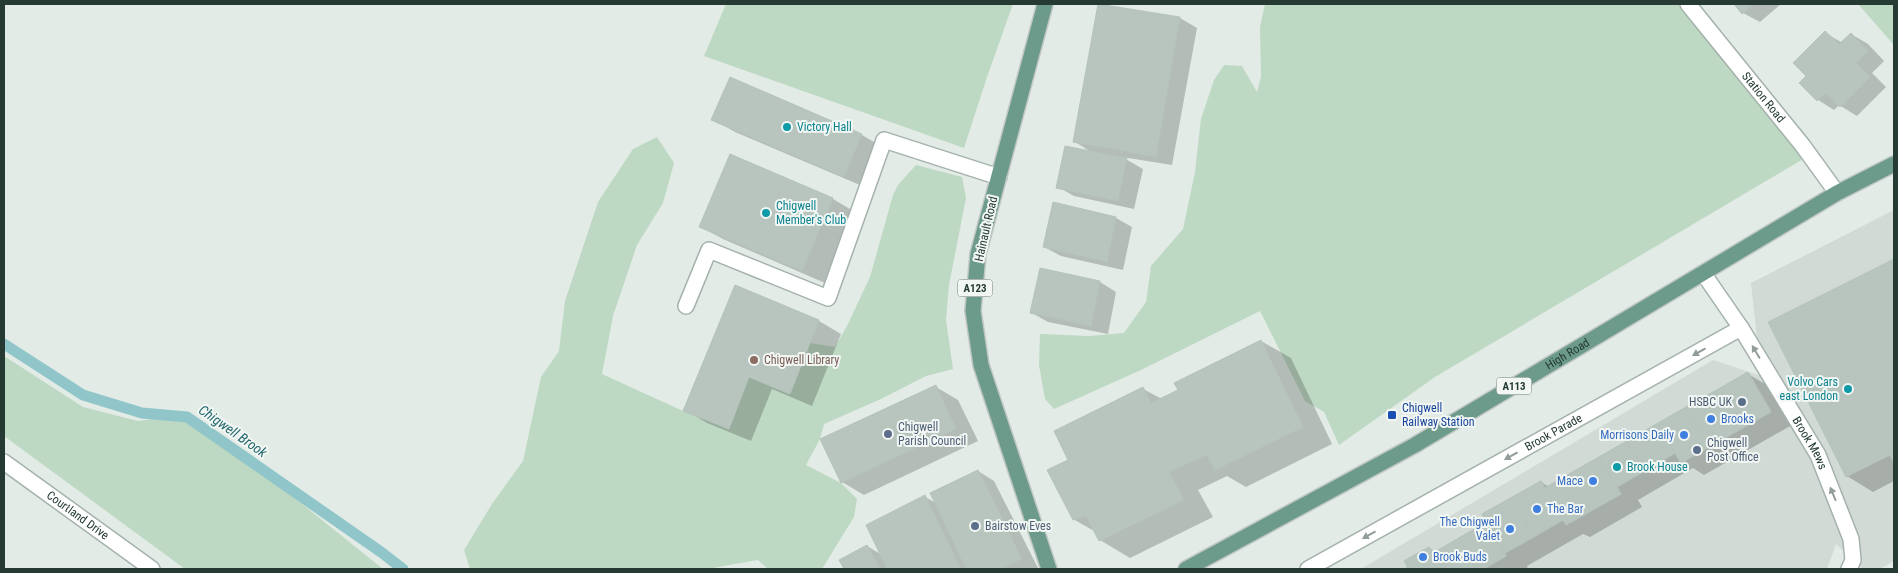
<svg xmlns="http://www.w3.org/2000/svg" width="1898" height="573" viewBox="0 0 1898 573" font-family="'Roboto Condensed',sans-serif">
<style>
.built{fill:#d1dad5}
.green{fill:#bed9c3}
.shadow{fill:#0003}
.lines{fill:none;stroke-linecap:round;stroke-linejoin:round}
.stream{stroke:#90c6c9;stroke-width:11}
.building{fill:#b8c5bf;stroke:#b5c3bc}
.service-casing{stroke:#a5b2ac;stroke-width:18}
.minor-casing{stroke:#a5b2ac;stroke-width:18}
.tertiary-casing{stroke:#a5b2ac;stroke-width:18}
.primary-casing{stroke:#c2c8c6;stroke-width:18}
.service{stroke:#fff;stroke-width:15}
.minor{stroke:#fff;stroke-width:15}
.tertiary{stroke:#fff;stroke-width:15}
.primary{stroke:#6c9b8b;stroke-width:15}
.oneway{fill:#929c98}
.culture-dot{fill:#0f9aa8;stroke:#f2f7f4;stroke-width:2}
.education-dot{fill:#8d6e63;stroke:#f2f7f4;stroke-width:2}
.service-dot{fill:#5c6f8a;stroke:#f2f7f4;stroke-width:2}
.transit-dot{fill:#1a4fb4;stroke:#f2f7f4;stroke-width:2}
.shop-dot{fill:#3f7fe0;stroke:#f2f7f4;stroke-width:2}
.labels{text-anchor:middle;stroke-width:4;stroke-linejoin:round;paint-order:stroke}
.shield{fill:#f2f7f4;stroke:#62736c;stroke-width:1}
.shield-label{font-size:11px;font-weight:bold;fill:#243a32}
.street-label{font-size:12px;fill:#243a32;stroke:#f2f7f4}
.culture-label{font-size:12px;fill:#0d838f;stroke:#f2f7f4;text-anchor:start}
.education-label{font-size:12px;fill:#785e54;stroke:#f2f7f4;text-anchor:start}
.service-label{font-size:12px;fill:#4e5e75;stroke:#f2f7f4;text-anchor:start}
.transit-label{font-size:12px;fill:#164399;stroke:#f2f7f4;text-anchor:start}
.shop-label{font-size:12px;fill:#366cbe;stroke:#f2f7f4;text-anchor:start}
.water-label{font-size:14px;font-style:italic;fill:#25696f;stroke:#f2f7f4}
</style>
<rect width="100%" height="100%" fill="#e2ebe6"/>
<!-- built -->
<path class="built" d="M1894,210v351l-14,8h-17l-27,-25 -9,25h-466l352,-209 48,16 -10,-93z"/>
<!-- green -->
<path class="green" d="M726,4h287l-26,73 -23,71 -260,-92z
M1265,4h414l131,151 -375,222 -96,68 -15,-33 -19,-11 -45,-90 -119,59 -87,39 -9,-10 -6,-34 1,-31 49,2 35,-3 22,-31 5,-36 32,-37 12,-57 6,-53 13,-39 10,-15 18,1 15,26 4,-15 -1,-50z
M1858,4h36v41z
M657,137l17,26 -11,40 -26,42 -24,71 -11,58 81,37 46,18 20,-52 40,17 21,-51 25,4 12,-21 23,-49 23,-82 5,-10 18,-20 46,12 4,21 -17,87 -3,35 7,49 -27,7 -45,23 -57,25 -4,15 -14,26 35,18 16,16 -3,18 -32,52h-54l-10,-9 -51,9h-237l-6,-19 28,-46 31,-43 18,-84 18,-26 6,-50 33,-99 35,-53z
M4,356l79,51 55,14 52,-7 193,155h-198l-181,-133z"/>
<!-- shadow -->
<path class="shadow" d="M1099,4l81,14 17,10 -25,137 -50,-8 21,12 -9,40 -60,-13 -16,-9 35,-34 -18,-11z
M1735,4h46l-21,18 -17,-9z
M1825,33l18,10 8,-9 17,10 16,17 -12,12 14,14 -29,29 -18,-11 -5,5 -16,-10 -11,-24z
M713,119l149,16 22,13 -17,40 -132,-56z
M731,156l102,43 22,13 -30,71 -102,-44 -22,-12z
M1116,218l16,9 -9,43 -62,-14 -17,-9z
M1894,261v220l-21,11 -26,-16 -77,-153z
M1100,282l16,10 -8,42 -60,-12 -16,-9z
M735,286l84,35 22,13 -29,72 -40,-17 -21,52 -44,-18 -22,-13z
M1261,341l30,17 41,86 -86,43 -19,-11 -29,14 15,27 -83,41 -30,-18 -4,-8 -23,-13 -3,-58 73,-72 19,10 18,-8z
M1748,374l22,13 22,38 -88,50 -11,-7 -55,32 4,7 -52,30 -7,-3 -56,32 1,3h-121l22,-21 7,4 53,-29 52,-41 8,5z
M936,387l22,13 20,41 -114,54 -22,-13z
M978,471l16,10 44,87 -193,1 -4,-9 26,-14 15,9 43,-58 11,6z"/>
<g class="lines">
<!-- stream -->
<path class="stream" d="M4,344l79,51 59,18 45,4 194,135 22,17"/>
</g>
<!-- building -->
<path class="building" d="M1098,4l82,13 -24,140 -83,-15z
M1734,4h20l-12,10z
M1825,31l14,13 12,-11 17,18 -12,12 14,14 -30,30 -15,-14 -8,8 -18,-18 7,-7 -13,-13z
M730,77l132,57 -18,43 -133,-57z
M1065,146l62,12 -9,43 -62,-13z
M730,154l103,44 -31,73 -103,-44z
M1053,202l63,15 -9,45 -64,-15z
M1894,259v204l-4,-8 -44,22 -78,-155z
M1040,268l60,13 -9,45 -61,-13z
M735,285l84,35 -29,74 -41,-17 -20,52 -46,-18z
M1261,340l42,87 -88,43 -8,-15 -38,17 15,28 -85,41 -13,-25 -13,4 -26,-50 21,-10 -14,-29 89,-44 8,16 27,-13 -4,-7z
M1748,372l23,40 -90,51 -6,-10 -58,34 4,7 -55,31 -3,-5 -58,33 1,3 -22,13h-80l4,-2 -4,-6 25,-14 4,6 54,-31 -5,-8 59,-33 4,7z
M1748,372l23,40 -34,19 -23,-39z
M936,385l20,44 -115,54 -21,-44z
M1714,392l23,39 -28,16 -23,-40z
M1686,407l23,40 -28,16 -23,-40z
M1658,423l17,30 -30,18 -18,-30z
M1627,441l18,30 -28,16 -18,-30z
M1599,457l22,37 -30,17 -22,-37z
M978,470l44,89 -23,10h-33l-36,-76z
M1569,474l22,37 -25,14 -21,-37z
M1541,481l22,39 -29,17 -23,-39z
M925,495l36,74h-74l-21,-44z
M1511,498l23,39 -29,16 -23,-39z
M1487,522l19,34 -22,13h-8l-17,-31z
M1459,538l17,31h-33l-10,-16z
M867,545l13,24h-36l-5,-9z
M1429,547l14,22h-34l-5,-8z"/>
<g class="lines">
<defs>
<path id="service" d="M686,306l23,-56 119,48 56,-158 115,37"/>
<g id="minor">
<path id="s1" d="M1688,4l115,142 34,47"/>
<path id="s2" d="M1703,273l38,55 77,127 33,84 2,21 -4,9"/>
<path id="s3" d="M1308,569l433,-241"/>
</g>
<g id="tertiary">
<path id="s4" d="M4,462l148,107"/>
</g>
<g id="primary">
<path d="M1045,4l-67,250 -5,57 8,54 68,204"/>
<path id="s5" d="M1186,569l229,-124 422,-252 57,-29"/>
</g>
</defs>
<!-- service casing -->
<use href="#service" class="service-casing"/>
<!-- minor casing -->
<use href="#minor" class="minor-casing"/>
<!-- tertiary casing -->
<use href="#tertiary" class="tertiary-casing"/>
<!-- primary casing -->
<use href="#primary" class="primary-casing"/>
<!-- service -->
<use href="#service" class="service"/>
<!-- minor -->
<use href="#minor" class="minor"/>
<!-- tertiary -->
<use href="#tertiary" class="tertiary"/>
<!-- primary -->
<use href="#primary" class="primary"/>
</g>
<!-- one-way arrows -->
<defs><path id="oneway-solid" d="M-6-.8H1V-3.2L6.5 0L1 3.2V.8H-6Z" transform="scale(1.25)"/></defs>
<g class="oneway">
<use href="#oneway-solid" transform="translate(1699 352) rotate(151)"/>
<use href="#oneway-solid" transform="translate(1756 352) rotate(-121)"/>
<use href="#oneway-solid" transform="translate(1511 456) rotate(151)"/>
<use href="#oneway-solid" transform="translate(1833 494) rotate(-112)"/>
<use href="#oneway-solid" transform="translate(1369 535) rotate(151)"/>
</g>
<!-- markers -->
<g class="culture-dot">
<circle cx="787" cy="127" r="5"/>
<circle cx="766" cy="213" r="5"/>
<circle cx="1848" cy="389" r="5"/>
<circle cx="1617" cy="467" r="5"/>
</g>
<circle class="education-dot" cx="754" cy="360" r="5"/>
<g class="service-dot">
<circle cx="1742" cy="402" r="5"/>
<circle cx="888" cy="434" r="5"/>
<circle cx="1697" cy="450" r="5"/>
<circle cx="975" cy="526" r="5"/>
</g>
<rect class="transit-dot" x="1387" y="410" width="10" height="10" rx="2.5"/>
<g class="shop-dot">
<circle cx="1711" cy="419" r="5"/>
<circle cx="1684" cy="435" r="5"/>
<circle cx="1593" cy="481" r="5"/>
<circle cx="1537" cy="509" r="5"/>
<circle cx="1510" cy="529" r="5"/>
<circle cx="1423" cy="557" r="5"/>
</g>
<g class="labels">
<!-- shield labels -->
<g class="shield">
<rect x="957.5" y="279.5" width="35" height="17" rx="4"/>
<rect x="1496.5" y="377.5" width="35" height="17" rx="4"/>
</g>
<g class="shield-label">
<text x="975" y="292">A123</text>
<text x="1514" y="390">A113</text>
</g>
<!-- street labels -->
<g class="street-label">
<text dy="4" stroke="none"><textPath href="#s1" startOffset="120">Station Road</textPath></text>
<text transform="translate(986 229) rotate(-77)" y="4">Hainault Road</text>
<text dy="4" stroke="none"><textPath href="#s5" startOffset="438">High Road</textPath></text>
<text dy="4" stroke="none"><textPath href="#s3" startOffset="281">Brook Parade</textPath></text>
<text dy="4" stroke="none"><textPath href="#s2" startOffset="201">Brook Mews</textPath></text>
<text dy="4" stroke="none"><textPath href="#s4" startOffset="91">Courtland Drive</textPath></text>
</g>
<!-- culture labels -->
<g class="culture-label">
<text x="797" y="131">Victory Hall</text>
<text x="776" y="210">Chigwell<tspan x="776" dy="14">Member's Club</tspan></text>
<text x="1838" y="386" text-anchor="end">Volvo Cars<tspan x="1838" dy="14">east London</tspan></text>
<text x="1627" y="471">Brook House</text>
</g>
<!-- education labels -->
<g class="education-label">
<text x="764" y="364">Chigwell Library</text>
</g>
<!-- service labels -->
<g class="service-label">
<text x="1732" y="406" text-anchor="end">HSBC UK</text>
<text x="898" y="431">Chigwell<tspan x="898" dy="14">Parish Council</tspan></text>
<text x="1707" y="447">Chigwell<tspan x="1707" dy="14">Post Office</tspan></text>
<text x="985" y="530">Bairstow Eves</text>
</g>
<!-- transit labels -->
<g class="transit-label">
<text x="1402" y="412">Chigwell<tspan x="1402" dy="14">Railway Station</tspan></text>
</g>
<!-- shop labels -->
<g class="shop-label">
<text x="1721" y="423">Brooks</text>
<text x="1674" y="439" text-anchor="end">Morrisons Daily</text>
<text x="1583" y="485" text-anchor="end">Mace</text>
<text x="1547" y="513">The Bar</text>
<text x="1500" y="526" text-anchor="end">The Chigwell<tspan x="1500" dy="14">Valet</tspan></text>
<text x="1433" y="561">Brook Buds</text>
</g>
<!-- water labels -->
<g class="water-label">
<text transform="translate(233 431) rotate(35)" y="5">Chigwell Brook</text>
</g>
</g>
<!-- border -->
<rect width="1898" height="573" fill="none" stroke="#243a32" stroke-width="10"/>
</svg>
